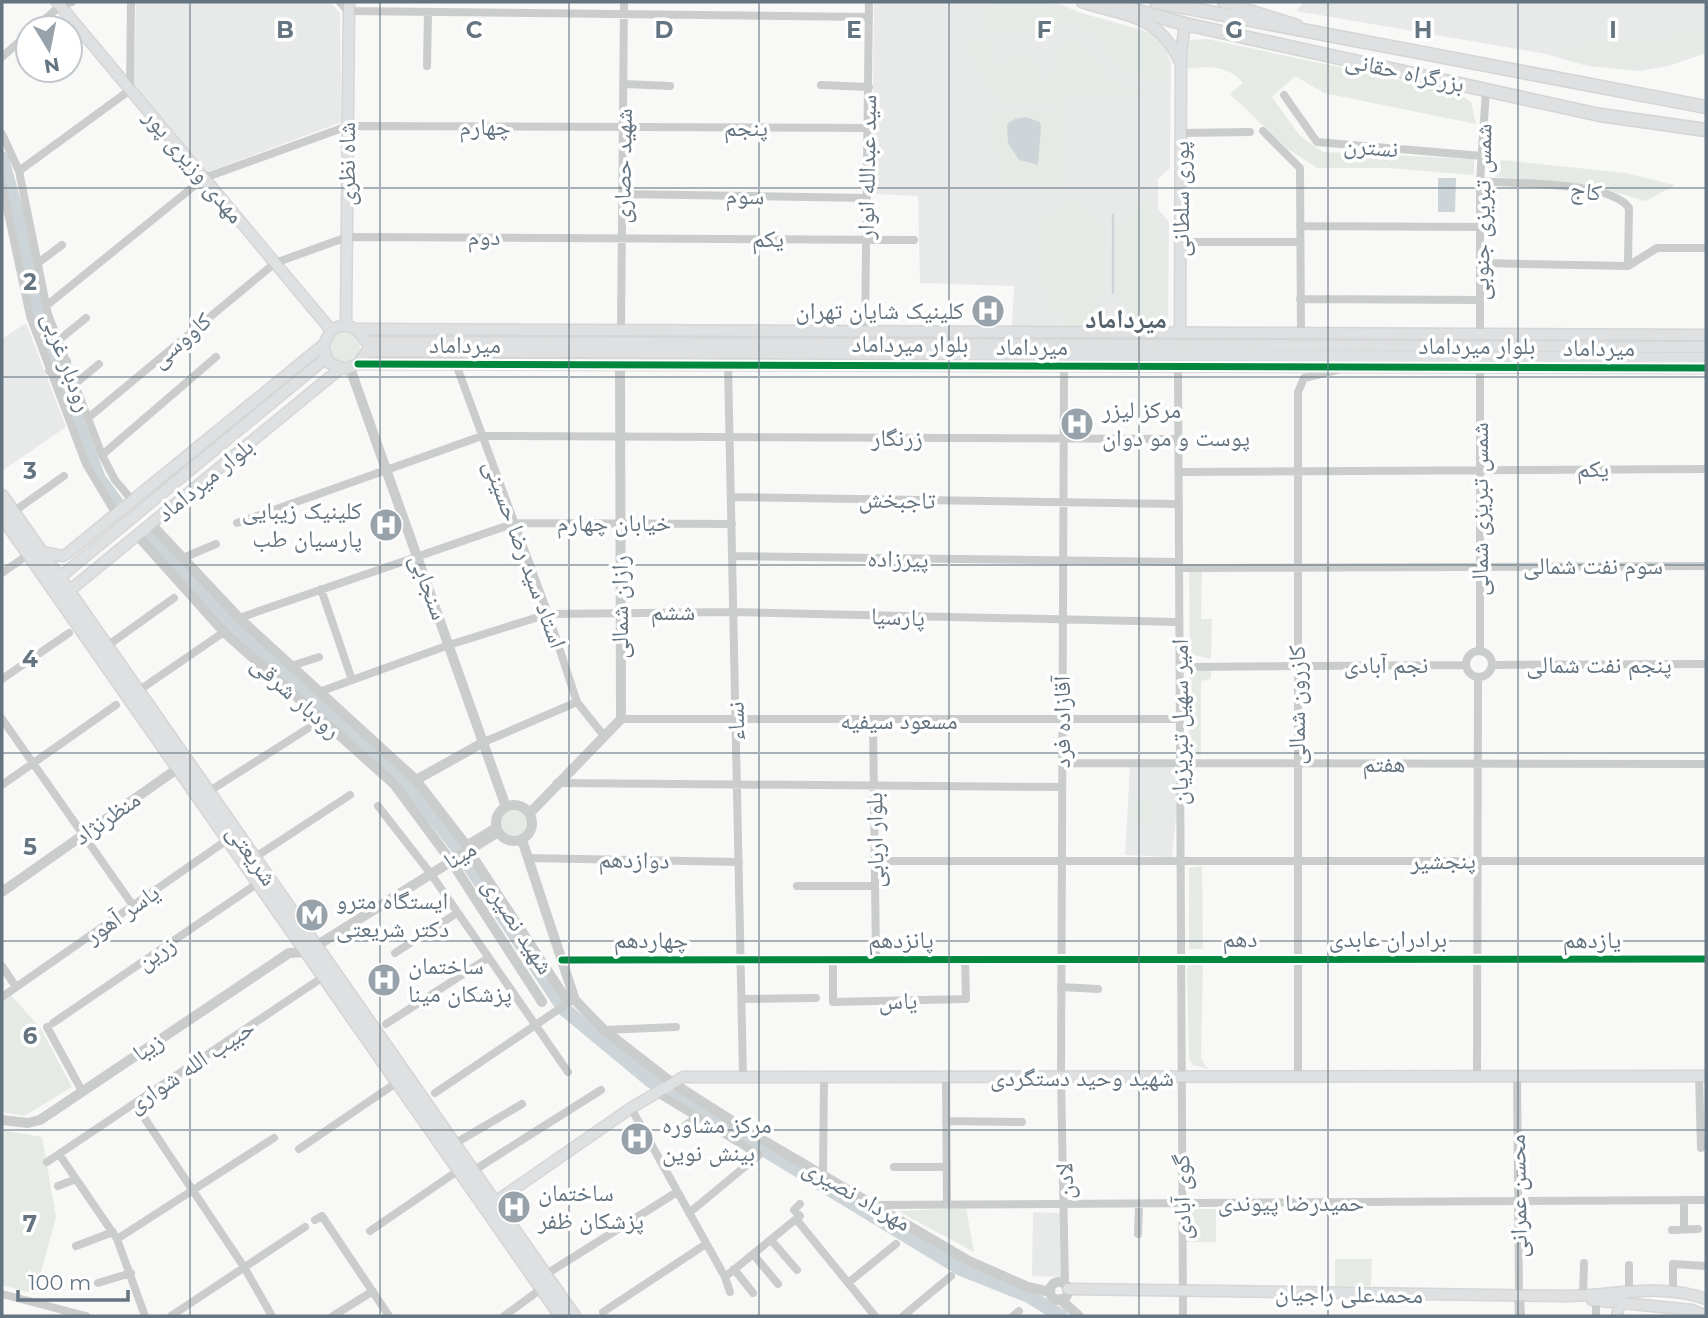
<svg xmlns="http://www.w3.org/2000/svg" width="1708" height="1318" viewBox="0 0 1708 1318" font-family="Montserrat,'Noto Naskh Arabic',sans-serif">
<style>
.built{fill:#e8eae9}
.green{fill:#e6eae5}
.water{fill:#cdd5d8}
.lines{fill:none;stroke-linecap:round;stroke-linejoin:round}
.stream{stroke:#cdd5d8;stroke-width:2.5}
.river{stroke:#cdd5d8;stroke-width:14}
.secondary-casing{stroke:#d5d6d7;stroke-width:13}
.primary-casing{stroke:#d4d5d5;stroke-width:15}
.trunk-casing{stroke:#d4d5d5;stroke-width:15}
.minor{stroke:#cbcdcd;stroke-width:8}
.tertiary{stroke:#cbcdcd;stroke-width:10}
.secondary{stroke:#dfe0e1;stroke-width:10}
.primary{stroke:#dfe0e1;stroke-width:12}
.trunk{stroke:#dfe0e1;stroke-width:12}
.cycleway-casing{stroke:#fff;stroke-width:11}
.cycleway{stroke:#00873e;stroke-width:7}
.grid{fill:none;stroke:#647481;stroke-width:2;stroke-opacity:0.55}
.labels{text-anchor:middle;stroke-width:7;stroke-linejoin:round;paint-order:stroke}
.street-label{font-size:24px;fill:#647481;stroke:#fff}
.poi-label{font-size:24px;fill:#647481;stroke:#fff;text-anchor:start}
.neighbourhood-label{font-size:26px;font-weight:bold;fill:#56626c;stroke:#fff}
.grid-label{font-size:23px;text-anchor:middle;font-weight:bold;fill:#647481;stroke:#fff;stroke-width:7;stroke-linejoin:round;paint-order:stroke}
</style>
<rect width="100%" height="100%" fill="#f8f8f7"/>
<!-- built -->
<path class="built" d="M136,2h194l10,11 2,109 -137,51 -71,-85z
M874,2h182l22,10 75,21 12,14 6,16 -1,105 -12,11v30l11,13 -1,105 -34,1 -9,-11 -25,1 -7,8 -81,2 2,-42 -94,-3 -2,-87 -46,-2z
M1304,2h402v51l-37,13 -30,5 -52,-5 -41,-12 -250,-43z
M26,323l40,104 -64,44v-132z
M1176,765l1,43 -5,49 -47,-2 5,-89z
M1033,1212l29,1 -1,64 -29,-1z"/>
<!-- green -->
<path class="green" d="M994,2h50l106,33c13,12 17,24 18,41 -74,8 -50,-41 -93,-51 -19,-5 -36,7 -54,9 -15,2 -29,-2 -43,-8z
M1706,30v21c-48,15 -92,25 -141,7l1,-6 -8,-3 61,-11 8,5z
M971,37l23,6 -1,23 18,-3 1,-7 22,-1 5,25 16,-5 -1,-18 8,-7 2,-12 16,2 30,40 19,6v3l21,2 -2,5 -84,4h-68l-26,-46z
M1207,39l249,53 15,10 5,22 -152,-31 -29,-17 -23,21 28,39 23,16 151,7v16l-85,-7h-72l-29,-19 -58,-55 13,-11c-15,-18 -36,-17 -57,-14l3,-29z
M1064,108v78l-67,-2 -2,-75z
M1501,160l125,13 49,12 -29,16 -54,-15 -96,-9z
M1082,198v8l8,1v7l7,1 1,8h8l-1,75 -9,-1 -10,-9 -46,-22v-44l28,-19z
M1143,199l6,1v11l12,11 -1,13 6,4 -1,82h-31l-16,-25v-71l7,-1v-9h10v-9h8z
M1043,270l40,19 17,15v14l-7,8h-29l1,-8 -13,-7v-9l-9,-14z
M328 347a16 16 0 1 1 32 0a16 16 0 1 1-32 0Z
M1189,572h13l-1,47h11l-1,40 -21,-5z
M1211,669v10l-10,2v74l-12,-2v-83z
M1133,801h15l2,21 -19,-1z
M500 823a14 14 0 1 1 28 0a14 14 0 1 1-28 0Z
M1202,866l1,83h-14v-81z
M1197,962l6,1 -2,96 7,10 -15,-4 -4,-6 -2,-89 1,-4z
M11,995l30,34 31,58 -48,29 -22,-4v-114z
M2,1130l40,7 14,80 -21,77 -33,-9z
M966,1208l8,44 -76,-41z
M1186,1209h30v33h-30z
M1335,1259h37l-1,27h-36z"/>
<!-- water -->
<path class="water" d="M1026,117l14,5 1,5 -3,38 -19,-5 -11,-17 -1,-19 8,-5z
M1438,178h18l-1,34h-17z"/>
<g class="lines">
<!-- stream -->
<path class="stream" d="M1113,215v78"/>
<!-- river -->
<path class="river" d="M2,158l15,55 21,102 61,164 17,23
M150,537l80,86 174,157 53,67 107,162 87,72 310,188 68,27 32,20"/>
<defs>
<path id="secondary" d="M57,2l274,328
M1082,2c47,16 75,11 98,60
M1223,2l74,23
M346,325l3,-323
M357,329l1349,6
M1180,333l1,-281 4,-28
M1706,347l-1340,-5c-8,-15 -19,-21 -35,-12l-8,16 6,17 16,6 13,-5 9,-13 1339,7
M358,364l1348,4
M41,552l22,4 5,-3 255,-208
M59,578l267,-220
M69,591l272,-223
M488,1207l143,-99 52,-31 1023,-1
M1068,1289l498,7c47,0 95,-14 140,3
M1592,1300l100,10 14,6
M1617,1316l4,-21"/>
<path id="primary" d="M2,496l572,820
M2,516l559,800"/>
<path id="trunk" d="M1106,2l79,22 415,91 106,15
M1156,2l550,105"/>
</defs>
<!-- secondary casing -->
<use href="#secondary" class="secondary-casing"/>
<!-- primary casing -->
<use href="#primary" class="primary-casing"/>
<!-- trunk casing -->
<use href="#trunk" class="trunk-casing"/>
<!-- minor -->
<path class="minor" d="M340,2l8,9 521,6
M35,28l25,-22 12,-4
M2,57l26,-23
M427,66l1,-53
M624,84l46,2
M821,85l48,2
M1284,95l33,47 165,14
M1263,131l37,37 1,165
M1182,133l68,-1
M2,134l17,37 29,143 54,141 13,25 17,20
M19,171l111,-81 1,-88
M1480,181c33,3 131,0 149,27l-1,58
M2,185l28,131 56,148 30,50
M622,194l245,4
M1300,226l181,1
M1182,242h118
M38,263l24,-18
M1481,263l147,3 29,-18h49
M1300,299l180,1
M46,306l158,-128 144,-52 520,2
M621,330l3,-328
M865,331l4,-329
M1480,334v-153l6,-91
M59,340l27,-22
M456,364l92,250 29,88 27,34
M728,365l15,712
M1064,366l-3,712 4,205
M1178,366l5,950
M49,371l18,-10
M76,383l23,-19
M88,418l187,-155 72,-26 567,3
M102,455l114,-98
M1179,472l527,-3
M731,497l448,7
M13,512l51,-36
M237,523l245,-87 697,3
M732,556l447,6
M183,558l33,-14
M1179,568l527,-2
M2,573l27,-19
M321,589l31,91
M239,618l276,-95 217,1
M107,646l67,-48
M1480,650v-283
M1466 664a13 13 0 1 1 26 0a13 13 0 1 1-26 0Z
M1493,665l213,-1
M291,666l28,-9
M1180,667l286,-2
M2,679l67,-46
M138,691l86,-59
M319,692l130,-47 99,-31 186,-2 445,10
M2,719l132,188
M621,719h559
M873,721l3,238
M484,742l93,-40
M1062,763l644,1
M557,783l505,4
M2,785l114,-80
M208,792l113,-72
M378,806l53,68 137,198
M466,845l30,-18
M254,858l96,-63
M528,858l211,4
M875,861h831
M797,886h78
M395,953l62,-40
M833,959v43l133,-3 -1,-40
M562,960l1144,-1
M2,966l14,21
M1061,987l37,2
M2,997l225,-157
M742,999l74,-1
M53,1023l205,-140
M386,1024l102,-66
M47,1027l35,64
M604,1030l72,-3
M1477,1076l1,-399
M1517,1076l2,220
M1699,1076l2,72
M1298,1077v-685l6,-14 33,-8
M946,1078l1,127
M656,1092l103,63 -70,58
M435,1093l136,-92
M135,1104l109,163 28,49
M631,1108l94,169 71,-58
M946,1121l76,1
M680,1129l17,-12
M454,1144l68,-40
M299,1149l97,-66
M59,1154l58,85 28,77
M47,1162l276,-185
M894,1167h53
M473,1171l128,-81
M823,1174l1,-96
M58,1186l18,-7
M1684,1200v30
M875,1205l831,-5
M796,1219l79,97
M796,1219l4,-3 -6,-6 6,-6
M315,1220l7,-4 67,100
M1672,1230l26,-1
M370,1231l89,-61
M1138,1234l1,-30
M117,1239l157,-101
M771,1240l26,30
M76,1246l37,-14
M753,1254l25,30
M1629,1265v25
M734,1269l19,24
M545,1275l132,-83
M725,1277l5,15
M98,1283l33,-10
M848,1283l48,-39
M1673,1291v-27l33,2
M2,1294l84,22
M1583,1296l1,-33
M1596,1300v16
M603,1312l103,-68
M171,1316l134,-89
M333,1316l40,-25
M504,1316l37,-27
M903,1316l48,-40
M1013,1316l6,-5"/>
<!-- tertiary -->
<path class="tertiary" d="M350,368l156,439
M151,524l88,94 177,162 50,65
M137,535l87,97 170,152 57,77 91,141
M416,780l68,-38
M496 823a18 18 0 1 1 36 0a18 18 0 1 1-36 0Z
M530,813l91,-94 -1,-354
M522,840l53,160 29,30 67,52 85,54 213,125 59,26 22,5
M469,851l99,151
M2,892l175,-123
M316,946l182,-114
M2,1120l26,3 12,-3 249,-167 17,-1
M1050 1291a9 9 0 1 1 18 0a9 9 0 1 1-18 0Z
M1519,1296l1,20
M1060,1299l19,17"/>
<!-- secondary -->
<use href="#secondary" class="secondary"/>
<!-- primary -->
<use href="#primary" class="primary"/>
<!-- trunk -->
<use href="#trunk" class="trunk"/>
<defs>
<path id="cycleway" d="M358,364l1348,4
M562,960l1144,-1"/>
</defs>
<!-- cycleway casing -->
<use href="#cycleway" class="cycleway-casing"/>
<!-- cycleway -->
<use href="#cycleway" class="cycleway"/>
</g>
<!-- grid -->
<path class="grid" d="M190,2v1314M380,2v1314M569,2v1314M759,2v1314M949,2v1314M1139,2v1314M1328,2v1314M1518,2v1314M2,188h1704M2,377h1704M2,565h1704M2,753h1704M2,941h1704M2,1130h1704"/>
<!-- icons -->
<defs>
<symbol id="hospital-disc" viewBox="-11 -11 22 22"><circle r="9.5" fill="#98a2aa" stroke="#fff"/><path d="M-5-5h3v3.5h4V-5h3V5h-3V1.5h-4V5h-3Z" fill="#fff"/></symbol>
<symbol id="metro-disc" viewBox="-11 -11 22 22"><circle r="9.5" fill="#98a2aa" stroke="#fff"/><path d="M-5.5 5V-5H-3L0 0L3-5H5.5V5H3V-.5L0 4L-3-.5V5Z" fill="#fff"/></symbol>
</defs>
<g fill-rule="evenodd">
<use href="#hospital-disc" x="969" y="292" width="38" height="38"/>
<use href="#hospital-disc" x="1058" y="405" width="38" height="38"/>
<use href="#hospital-disc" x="367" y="506" width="38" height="38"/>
<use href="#metro-disc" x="293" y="896" width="38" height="38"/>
<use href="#hospital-disc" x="365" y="961" width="38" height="38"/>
<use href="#hospital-disc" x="618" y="1120" width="38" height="38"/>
<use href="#hospital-disc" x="495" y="1188" width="38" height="38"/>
</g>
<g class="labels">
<!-- street labels -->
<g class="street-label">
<text transform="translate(1405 72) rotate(12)" y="8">بزرگراه حقانی</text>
<text x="485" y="135">چهارم</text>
<text x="746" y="136">پنجم</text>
<text transform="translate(1371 147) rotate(5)" y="8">نسترن</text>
<text transform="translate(347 164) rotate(-90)" y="8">شاه نظری</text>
<text transform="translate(194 166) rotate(50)" y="8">مهدی وزیری پور</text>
<text transform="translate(623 166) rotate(-89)" y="8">شهید حصاری</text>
<text transform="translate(867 167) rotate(-89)" y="8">سید عبدالله انوار</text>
<text transform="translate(1586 191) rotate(9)" y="8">کاج</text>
<text transform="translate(745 196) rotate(1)" y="8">سوم</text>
<text transform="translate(1181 199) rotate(-90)" y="8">پوری سلطانی</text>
<text transform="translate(1482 212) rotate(-89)" y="8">شمس تبریزی جنوبی</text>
<text x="484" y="245">دوم</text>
<text x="768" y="247">یکم</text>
<text transform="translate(181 340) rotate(-40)" y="8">کاووسی</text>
<text x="910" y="352">بلوار میرداماد</text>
<text x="465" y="353">میرداماد</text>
<text x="1477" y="354">بلوار میرداماد</text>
<text x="1032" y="355">میرداماد</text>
<text x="1599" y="356">میرداماد</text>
<text transform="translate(67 362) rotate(70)" y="8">رودبار غربی</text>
<text x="897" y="446">زرنگار</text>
<text x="1593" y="477">یکم</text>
<text transform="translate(205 480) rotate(-39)" y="8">بلوار میرداماد</text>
<text transform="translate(897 500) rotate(1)" y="8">تاجبخش</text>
<text transform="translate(1480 509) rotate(-90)" y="8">شمس تبریزی شمالی</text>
<text x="614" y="531">خیابان چهارم</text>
<text transform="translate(525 554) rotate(70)" y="8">استاد سید رضا حسینی</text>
<text transform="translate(898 559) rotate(1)" y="8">پیرزاده</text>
<text x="1593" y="574">سوم نفت شمالی</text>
<text transform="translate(429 587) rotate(70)" y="8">سنجابی</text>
<text transform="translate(620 607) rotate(-90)" y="8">رازان شمالی</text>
<text x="673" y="620">ششم</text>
<text transform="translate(898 617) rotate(2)" y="8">پارسیا</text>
<text x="1386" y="673">نجم آبادی</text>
<text x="1599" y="673">پنجم نفت شمالی</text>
<text transform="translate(296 697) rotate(42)" y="8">رودبار شرقی</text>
<text transform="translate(1297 705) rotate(-90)" y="8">کازرون شمالی</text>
<text transform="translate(736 721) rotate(-91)" y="8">نساء</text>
<text x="899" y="729">مسعود سیفیه</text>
<text transform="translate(1062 722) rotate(-90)" y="8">آقازاده فرد</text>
<text transform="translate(1180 722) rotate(-90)" y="8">امیر سهیل تبریزیان</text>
<text x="1384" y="772">هفتم</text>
<text transform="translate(107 818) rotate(-35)" y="8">منظرنژاد</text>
<text transform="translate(875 840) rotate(-91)" y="8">بلوار اربابی</text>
<text transform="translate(252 855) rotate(55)" y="8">شریعتی</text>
<text transform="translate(460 855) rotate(-31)" y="8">مینا</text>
<text transform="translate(634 860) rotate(1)" y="8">دوازدهم</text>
<text transform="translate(1443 861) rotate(-1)" y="8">پنجشیر</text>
<text transform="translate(122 914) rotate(-35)" y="8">یاسر آهور</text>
<text transform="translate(518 926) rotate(57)" y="8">شهید نصیری</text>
<text x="1240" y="947">دهم</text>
<text x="1388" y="947">برادران عابدی</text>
<text x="651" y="948">چهاردهم</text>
<text x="901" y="948">پانزدهم</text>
<text x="1592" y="948">یازدهم</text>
<text transform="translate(156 953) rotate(-34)" y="8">زرین</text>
<text transform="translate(898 1001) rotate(-1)" y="8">یاس</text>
<text transform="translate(148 1047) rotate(-34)" y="8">زیبا</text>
<text transform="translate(191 1066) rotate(-34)" y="8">حبیب الله شواری</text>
<text x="1082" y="1086">شهید وحید دستگردی</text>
<text transform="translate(1065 1181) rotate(-92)" y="8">لادن</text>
<text transform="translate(857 1195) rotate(30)" y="8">مهرداد نصیری</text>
<text transform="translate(1518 1196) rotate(-91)" y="8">محسن عمرانی</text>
<text transform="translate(1182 1197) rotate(-91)" y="8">گوی آبادی</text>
<text x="1291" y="1211">حمیدرضا پیوندی</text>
<text transform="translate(1349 1294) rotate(1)" y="8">محمدعلی راجیان</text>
</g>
<!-- poi labels -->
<g class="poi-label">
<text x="964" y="319" text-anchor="end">کلینیک شایان تهران</text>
<text x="1102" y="418">مرکز لیزر<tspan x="1102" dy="28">پوست و مو دوان</tspan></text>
<text x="362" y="519" text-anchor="end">کلینیک زیبایی<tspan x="362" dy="28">پارسیان طب</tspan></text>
<text x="336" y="909">ایستگاه مترو<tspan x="336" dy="28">دکتر شریعتی</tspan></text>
<text x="408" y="974">ساختمان<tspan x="408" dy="28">پزشكان مينا</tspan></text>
<text x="662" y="1133">مرکز مشاوره<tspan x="662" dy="28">بینش نوین</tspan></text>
<text x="538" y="1201">ساختمان<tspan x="538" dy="28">پزشکان ظفر</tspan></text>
</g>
<!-- neighbourhood labels -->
<g class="neighbourhood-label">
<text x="1126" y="328">میرداماد</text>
</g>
</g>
<g class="grid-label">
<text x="285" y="38">B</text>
<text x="474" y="38">C</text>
<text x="664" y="38">D</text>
<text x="854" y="38">E</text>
<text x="1044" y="38">F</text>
<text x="1234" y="38">G</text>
<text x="1423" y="38">H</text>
<text x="1613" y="38">I</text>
<text x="30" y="290">2</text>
<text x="30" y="479">3</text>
<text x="30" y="667">4</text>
<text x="30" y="855">5</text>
<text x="30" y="1044">6</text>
<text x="30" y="1232">7</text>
</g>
<!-- border -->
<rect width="1708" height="1318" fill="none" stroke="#647481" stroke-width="7"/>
<!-- north arrow -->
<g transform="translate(49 49) rotate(170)"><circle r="33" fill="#ffffff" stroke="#c1c7cd" stroke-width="2"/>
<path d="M0-5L12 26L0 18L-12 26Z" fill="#98a2aa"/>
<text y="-10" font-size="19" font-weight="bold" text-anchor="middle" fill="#647481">N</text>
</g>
<!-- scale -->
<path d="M18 1290v10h110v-10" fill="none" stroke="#647481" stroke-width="3.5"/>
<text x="28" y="1290" font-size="21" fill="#647481" stroke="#ffffff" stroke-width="5" paint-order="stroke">100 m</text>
</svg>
